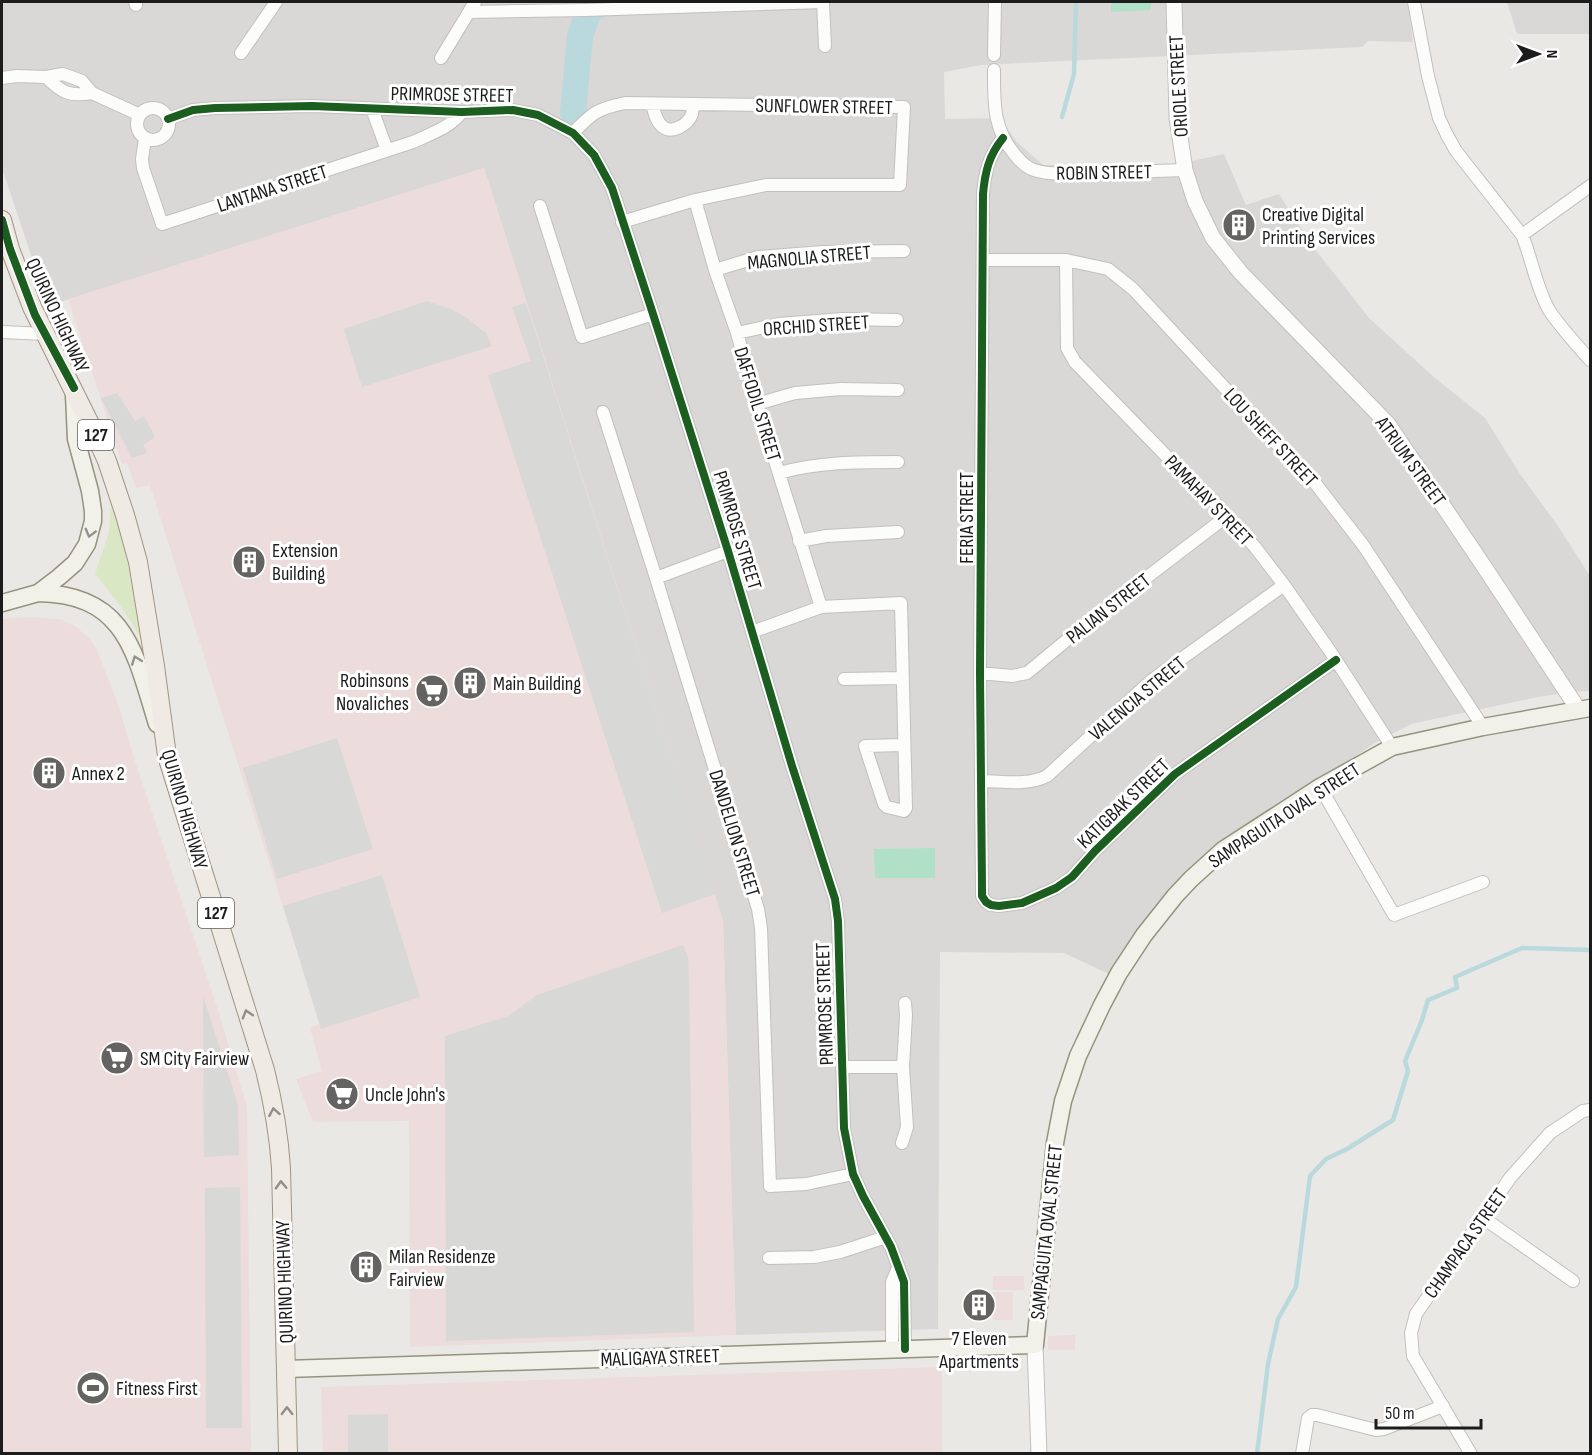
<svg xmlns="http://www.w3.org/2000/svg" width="1592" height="1455" viewBox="0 0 1592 1455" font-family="'Sofia Sans Condensed',sans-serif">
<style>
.residential{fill:#d9d8d6}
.commercial{fill:#ecdcdb}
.religious{fill:#d8d8d6}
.grass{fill:#dae7c5}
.pitch{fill:#b1e0c8}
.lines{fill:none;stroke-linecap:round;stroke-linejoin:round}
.stream{stroke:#b9d9dd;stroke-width:4.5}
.river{stroke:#b9d9dd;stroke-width:26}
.minor-casing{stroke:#c1c0bf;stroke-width:14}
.tertiary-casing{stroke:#c1c0bf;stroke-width:17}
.secondary-casing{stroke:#93937e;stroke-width:19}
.primary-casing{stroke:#9f9383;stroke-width:20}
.minor{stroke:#fcfcfb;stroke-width:12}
.tertiary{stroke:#fcfcfb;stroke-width:15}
.secondary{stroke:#f2f1e9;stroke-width:16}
.primary{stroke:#efeae4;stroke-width:18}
.cycleway-casing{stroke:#fff;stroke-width:11}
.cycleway{stroke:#1b5e20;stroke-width:8}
.oneway{stroke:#92918d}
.oneway2{stroke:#908d8a}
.labels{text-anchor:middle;stroke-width:6;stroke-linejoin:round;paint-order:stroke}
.shield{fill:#fff;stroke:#606060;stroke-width:1.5}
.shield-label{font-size:18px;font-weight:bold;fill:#1c1c1c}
.street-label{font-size:20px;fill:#1c1c1c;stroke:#fff}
.poi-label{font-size:20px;fill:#1c1c1c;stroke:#fff;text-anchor:start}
</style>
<rect width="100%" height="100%" fill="#eae8e5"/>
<!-- residential -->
<path class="residential" d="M2,2h1406l5,40 -45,-1 -6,6 -381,18 -37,7 1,47 55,-1 16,23 27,24h131l50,-11 22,51 33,-11 32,50 58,74 66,60 50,40 35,56 38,52 32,50v115l-19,1 -33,5 -127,27 -36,19 -152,101 -112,131 -47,-22 -124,-1 -2,377 -202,6 -13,-414 -239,-753 -436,138 -46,-138z
M1507,2h83v32h-73z"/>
<!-- commercial -->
<path class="commercial" d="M484,168l239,753 13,414 -326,12 -1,-226 -96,1 -17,-43 26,-8 -12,-43 10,-4 -170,-539 -14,3 -9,-25 -5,1 -54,-165z
M30,617l30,2 16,8 13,11 8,12 21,54 17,57 83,249 29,97 4,346 -249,1v-835z
M993,1276h31v14h-31z
M993,1292h20v28h-20z
M1075,1335v15h-27v-14z
M942,1367v86h-619l-2,-66z"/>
<!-- religious -->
<path class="religious" d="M427,301l24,8 16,9 19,15 6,13 -130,41 -18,-58z
M526,303l189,591 -53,19 -174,-538 43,-14 -19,-54z
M117,393l18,28 9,-5 11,21 -12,8 4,8 -15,5 -31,-60z
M337,738l36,111 -96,30 -34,-111z
M382,875l38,122 -99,32 -38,-123z
M683,945l5,12 1,22 5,353 -248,9 -1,-305 63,-20 29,-21z
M203,996l35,109 1,50 -35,2z
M240,1187l2,241h-36l-1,-240z
M388,1414v39h-40v-38z"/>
<!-- grass -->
<path class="grass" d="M111,501l23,65 10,75 -3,-1c-12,-25 -29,-45 -46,-66l14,-42z"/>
<!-- pitch -->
<path class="pitch" d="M1111,2h40v8l-40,2z
M935,848v30h-60l-1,-29z"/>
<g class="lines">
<!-- stream -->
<path class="stream" d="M1062,117l12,-43 2,-72
M1257,1454l11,-90 10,-45 18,-32 14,-111 16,-17 21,-10 46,-29 15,-49 -3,-10 17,-41 6,-20 29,-12 -2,-11 67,-29 68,2"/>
<!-- river -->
<path class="river" d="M573,112l7,-76 9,-26 17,-8"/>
<defs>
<path id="minor" d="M135,2l1,3
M823,2l2,44
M1414,2l14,74 11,42 8,17 9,16 66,84c10,24 14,52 27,75 11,17 28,35 41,50
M469,12l117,-2 237,-8
M241,53l35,-51
M994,55l1,-53
M441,58l34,-56
M994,70c0,35 -1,59 22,86 5,6 11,12 18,14 16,5 33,4 50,3 33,0 67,-2 101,-3
M46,77c16,16 24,20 46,16
M2,78l15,-2 29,1 17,-3 19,7 10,12 48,22
M652,104c2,7 4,18 11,23 9,7 25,-2 29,-13 1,-3 0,-6 0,-10
M137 124a16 16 0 1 1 32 0a16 16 0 1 1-32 0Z
M372,109l15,41
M168,119l25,-9 22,-2 97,-2 150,6 51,-2 25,5 35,18 21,22 18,33 41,126 75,237 64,215 43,133 3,22 6,207 9,46 10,22 28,51 13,35 1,67
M573,133c20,-21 24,-24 52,-30l279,4 -4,78h-134l-71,15 -73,22
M145,138l-3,21 1,9 19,56 251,-82c17,-8 37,-14 49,-30
M1003,138c-14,17 -18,34 -20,56l-3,479 2,215v8l4,6 5,3 8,1 23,-3 34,-15 16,-11 23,-26 80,-77 161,-114
M695,200l20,70 22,63 20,71 64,203
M540,206l42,131 71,-23
M1522,235l68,-49
M984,260h82l42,9 25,20 142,153 40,41 48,62 120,182
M1066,260l1,88 8,14 103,106 37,35 40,44 29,38 48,69 60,93
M715,270l43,-13 65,-5 81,-1
M2,332l43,2
M737,333l42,-9 63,-5 55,1
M757,404l38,-11 46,-4 57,1
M603,412l53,166 102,331 3,19 9,258 36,-2 47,-10
M779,473c39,-11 79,-11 119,-11
M799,541l27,-5 72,-4
M656,578l72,-27
M752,632l69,-25 80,-4 5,205 -2,3 -17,-4 -3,-3 -19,-58 38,-1
M980,673l32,3 15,-3 64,-53 136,-104
M844,679l58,-1
M981,781c22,0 46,5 66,-5l105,-96 132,-95
M1320,787l74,128 89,-33
M842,1067h61
M902,1143l5,-16 -4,-60 3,-52 -1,-12
M1482,1217l91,64
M769,1258l45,-1 26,-5 46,-15
M892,1350v-68l6,-14
M1302,1454l6,-36 4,-3h5l59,15 8,-1 59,-23
M1471,1454l-58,-98 -2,-23 5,-19 94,-136 40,-45 33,-22 7,-1"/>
<path id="tertiary" d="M1174,2l3,116 8,52 10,31 18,37 28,35 147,151 97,144 93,141
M1035,1345l4,109"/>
<path id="secondary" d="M38,593c88,1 97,60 119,131
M2,603l36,-10 21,-16 16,-14 12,-19 6,-23v-10l-3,-20 -14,-52 -2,-44
M286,1369l749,-24 20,-202 8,-42 15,-45 24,-51 17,-32 25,-38 31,-39 16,-17 32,-29 97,-63 72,-40 91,-20 107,-19"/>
<path id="primary" d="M2,220l8,29 22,58 61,123 14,31 18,54 13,47 17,104 12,90 98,314c8,32 14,65 16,98l7,286"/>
</defs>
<!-- minor casing -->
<use href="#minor" class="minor-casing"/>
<!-- tertiary casing -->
<use href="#tertiary" class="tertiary-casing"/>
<!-- secondary casing -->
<use href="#secondary" class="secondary-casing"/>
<!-- primary casing -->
<use href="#primary" class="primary-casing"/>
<!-- minor -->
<use href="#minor" class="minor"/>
<!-- tertiary -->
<use href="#tertiary" class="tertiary"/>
<!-- secondary -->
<use href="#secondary" class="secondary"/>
<!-- primary -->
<use href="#primary" class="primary"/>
<defs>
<path id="cycleway" d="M168,119l25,-9 22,-2 97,-2 150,6 51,-2 25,5 35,18 21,22 18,33 41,126 75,237 64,215 43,133 3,22 6,207 9,46 10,22 28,51 13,35 1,67
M1003,138c-14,17 -18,34 -20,56l-3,479 2,215v8l4,6 5,3 8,1 23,-3 34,-15 16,-11 23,-26 80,-77 161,-114
M2,220l8,29 25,66 39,73"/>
</defs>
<!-- cycleway casing -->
<use href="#cycleway" class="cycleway-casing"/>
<!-- cycleway -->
<use href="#cycleway" class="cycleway"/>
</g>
<!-- one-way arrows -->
<defs><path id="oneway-chevron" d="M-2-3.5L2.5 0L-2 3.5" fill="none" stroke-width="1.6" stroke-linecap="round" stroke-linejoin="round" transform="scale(1.5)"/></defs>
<g class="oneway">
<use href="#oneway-chevron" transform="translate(90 533) rotate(105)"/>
<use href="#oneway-chevron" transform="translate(136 660) rotate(-111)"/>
</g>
<g class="oneway2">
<use href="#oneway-chevron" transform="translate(247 1014) rotate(-107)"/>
<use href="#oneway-chevron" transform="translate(274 1112) rotate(-100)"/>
<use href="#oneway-chevron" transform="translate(281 1185) rotate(-92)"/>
<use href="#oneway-chevron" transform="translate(287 1411) rotate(-91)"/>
</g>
<!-- icons -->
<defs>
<symbol id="building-disc" viewBox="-11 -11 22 22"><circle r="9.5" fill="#646362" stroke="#fff"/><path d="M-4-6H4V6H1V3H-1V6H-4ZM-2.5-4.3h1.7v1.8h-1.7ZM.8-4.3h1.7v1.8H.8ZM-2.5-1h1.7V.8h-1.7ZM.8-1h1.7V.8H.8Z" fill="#fff"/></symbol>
<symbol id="supermarket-disc" viewBox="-11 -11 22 22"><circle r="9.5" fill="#646362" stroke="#fff"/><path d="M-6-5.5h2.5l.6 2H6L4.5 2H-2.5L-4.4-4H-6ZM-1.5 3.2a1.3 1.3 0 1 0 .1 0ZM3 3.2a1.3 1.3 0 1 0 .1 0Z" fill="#fff"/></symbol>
<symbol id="stadium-disc" viewBox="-11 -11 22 22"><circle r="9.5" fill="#646362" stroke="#fff"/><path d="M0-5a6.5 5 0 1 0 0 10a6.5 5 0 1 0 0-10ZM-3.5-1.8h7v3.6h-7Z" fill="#fff"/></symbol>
</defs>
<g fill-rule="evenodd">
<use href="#building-disc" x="1220" y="206" width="38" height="38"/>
<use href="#building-disc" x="230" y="543" width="38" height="38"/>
<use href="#building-disc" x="451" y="664" width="38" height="38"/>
<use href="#supermarket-disc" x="413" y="672" width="38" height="38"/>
<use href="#building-disc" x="30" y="754" width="38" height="38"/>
<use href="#supermarket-disc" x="98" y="1039" width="38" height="38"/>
<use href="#supermarket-disc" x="323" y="1075" width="38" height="38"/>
<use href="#building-disc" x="347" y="1248" width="38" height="38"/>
<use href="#building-disc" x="960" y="1286" width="38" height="38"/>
<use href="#stadium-disc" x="74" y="1369" width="38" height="38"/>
</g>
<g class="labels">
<!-- shield labels -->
<g class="shield">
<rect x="78" y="420" width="36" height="30" rx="4.5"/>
<rect x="198" y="898" width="36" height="30" rx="4.5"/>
</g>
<g class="shield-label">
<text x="96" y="441">127</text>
<text x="216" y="919">127</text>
</g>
<!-- street labels -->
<g class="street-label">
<text transform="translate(1178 86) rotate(-93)" y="7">ORIOLE STREET</text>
<text transform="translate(452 94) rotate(1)" y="7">PRIMROSE STREET</text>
<text transform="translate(824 106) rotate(1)" y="7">SUNFLOWER STREET</text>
<text transform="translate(1104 172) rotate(-1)" y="7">ROBIN STREET</text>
<text transform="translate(272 188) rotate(-18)" y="7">LANTANA STREET</text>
<text transform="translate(809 257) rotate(-5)" y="7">MAGNOLIA STREET</text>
<text transform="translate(58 315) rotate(65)" y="7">QUIRINO HIGHWAY</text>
<text transform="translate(816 325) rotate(-4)" y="7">ORCHID STREET</text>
<text transform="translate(758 404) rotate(73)" y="7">DAFFODIL STREET</text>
<text transform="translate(1271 437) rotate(47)" y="7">LOU SHEFF STREET</text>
<text transform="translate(1411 461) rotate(54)" y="7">ATRIUM STREET</text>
<text transform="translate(1209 500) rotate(46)" y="7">PAMAHAY STREET</text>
<text transform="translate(966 518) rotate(-90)" y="7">FERIA STREET</text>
<text transform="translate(738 530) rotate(73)" y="7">PRIMROSE STREET</text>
<text transform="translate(1108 608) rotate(-38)" y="7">PALIAN STREET</text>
<text transform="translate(1137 698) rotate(-40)" y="7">VALENCIA STREET</text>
<text transform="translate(1123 803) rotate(-44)" y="7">KATIGBAK STREET</text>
<text transform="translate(185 809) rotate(74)" y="7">QUIRINO HIGHWAY</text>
<text transform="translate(1284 815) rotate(-33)" y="7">SAMPAGUITA OVAL STREET</text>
<text transform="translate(735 833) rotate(73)" y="7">DANDELION STREET</text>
<text transform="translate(824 1004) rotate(-92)" y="7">PRIMROSE STREET</text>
<text transform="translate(1046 1232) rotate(-84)" y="7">SAMPAGUITA OVAL STREET</text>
<text transform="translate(1465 1243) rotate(-55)" y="7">CHAMPACA STREET</text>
<text transform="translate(284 1282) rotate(-92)" y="7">QUIRINO HIGHWAY</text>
<text transform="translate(660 1357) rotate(-2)" y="7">MALIGAYA STREET</text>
</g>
<!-- poi labels -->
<g class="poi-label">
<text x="1262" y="221">Creative Digital<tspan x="1262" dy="23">Printing Services</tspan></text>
<text x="272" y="557">Extension<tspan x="272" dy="23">Building</tspan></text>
<text x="409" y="687" text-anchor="end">Robinsons<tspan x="409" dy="23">Novaliches</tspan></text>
<text x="493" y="690">Main Building</text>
<text x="72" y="780">Annex 2</text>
<text x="140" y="1065">SM City Fairview</text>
<text x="365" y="1101">Uncle John's</text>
<text x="389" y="1263">Milan Residenze<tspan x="389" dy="23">Fairview</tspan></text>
<text x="979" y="1345" text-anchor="middle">7 Eleven<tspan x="979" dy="23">Apartments</tspan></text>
<text x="116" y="1395">Fitness First</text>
</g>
</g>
<!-- border -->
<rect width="1592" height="1455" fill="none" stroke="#1c1c1c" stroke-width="6"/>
<!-- north arrow -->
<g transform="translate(1538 54) rotate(90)" stroke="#ffffff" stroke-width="4.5" paint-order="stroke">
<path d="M0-4.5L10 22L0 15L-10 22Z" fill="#1c1c1c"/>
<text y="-9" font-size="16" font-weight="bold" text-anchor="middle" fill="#1c1c1c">N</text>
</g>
<!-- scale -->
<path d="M1376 1419v9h105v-9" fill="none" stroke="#1c1c1c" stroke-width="3"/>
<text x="1385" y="1419" font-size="18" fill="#1c1c1c" stroke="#ffffff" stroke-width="4.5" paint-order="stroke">50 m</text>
</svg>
